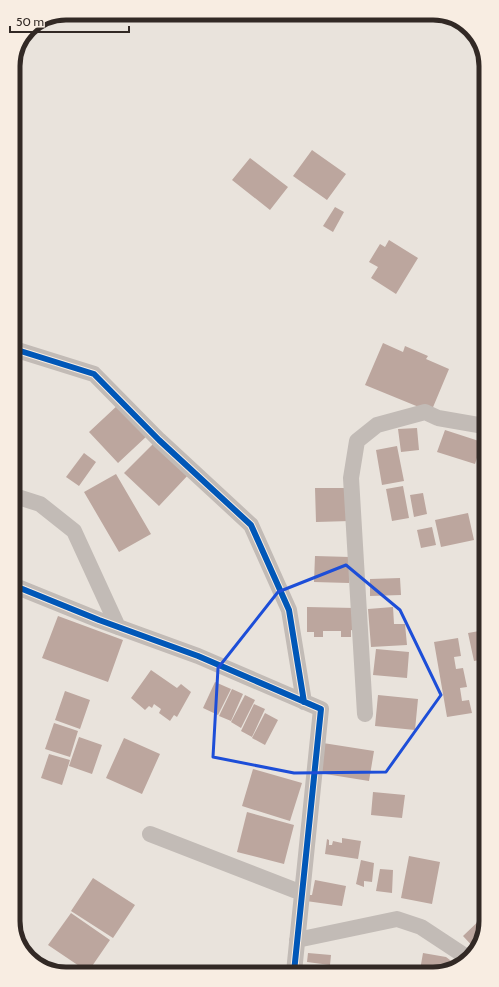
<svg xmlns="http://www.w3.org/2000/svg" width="499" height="987" viewBox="0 0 499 987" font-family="Cabin,sans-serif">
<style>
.building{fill:#bca69e}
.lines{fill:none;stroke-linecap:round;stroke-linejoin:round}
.minor{stroke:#c2bbb6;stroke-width:16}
.cycleway-casing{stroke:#f8ede2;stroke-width:8}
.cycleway{stroke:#0057b8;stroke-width:6}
.marked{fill:none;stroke:#1d4ed8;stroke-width:3;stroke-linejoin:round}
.rim{fill:none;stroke:#322925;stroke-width:5}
</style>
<rect width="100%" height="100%" fill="#e9e3dc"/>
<!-- building -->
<path class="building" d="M312,150l34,24 -19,26 -34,-24z
M250,158l38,29 -18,23 -38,-30z
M335,207l9,5 -11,20 -10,-6z
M389,240l29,18 -22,36 -25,-16 7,-11 -9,-5 11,-18 5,3z
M383,343l20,9 2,-6 23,10 -2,3 23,10 -18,43 -66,-27z
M119,404l29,31 -30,28 -29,-31z
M417,428l2,22 -18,2 -3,-23z
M445,430l37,12 -7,22 -38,-12z
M156,441l34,32 -31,33 -35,-33z
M397,446l7,35 -22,4 -6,-35z
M84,453l12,9 -17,24 -13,-9z
M116,474l35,60 -32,18 -35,-60z
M403,486l6,32 -17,3 -6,-32z
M315,488h34l1,33 -34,1z
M423,493l4,21 -13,3 -4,-22z
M468,513l6,27 -33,7 -6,-27z
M484,514v17l-4,-16z
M432,527l4,18 -15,3 -4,-18z
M315,556l35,1 -1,26 -35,-1z
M400,578l1,17 -31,1v-17z
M307,607l48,1v23l-4,-1v7h-10v-6h-18v6h-9v-5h-7z
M393,607l1,17h11l2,21 -36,2 -3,-38z
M58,616l65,24 -15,42 -66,-24z
M485,630v29l-11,2 -6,-28z
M458,638l3,18 -7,1 2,12 7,-1 4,19 -7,1 2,13 7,-1 3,13 -25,4 -13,-75z
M376,649l33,3 -2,26 -34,-3z
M151,670l26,18 4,-4 10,8 -14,25 -3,-2 -4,6 -11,-8 2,-4 -7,-5 -2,4 -3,-2 -4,4 -14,-12z
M215,682l16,7 -13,26 -15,-7z
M232,689l11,5 -12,27 -12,-5z
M65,691l25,9 -10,29 -25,-9z
M245,695l10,5 -14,28 -10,-6z
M378,695l40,4 -3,31 -40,-4z
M254,704l11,5 -13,28 -11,-6z
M265,713l13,7 -13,25 -13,-7z
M54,723l24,8 -8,26 -25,-8z
M79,737l23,8 -10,29 -23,-8z
M124,738l36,16 -18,40 -36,-16z
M323,743l51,8 -5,30 -50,-8z
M49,754l21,6 -8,25 -21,-7z
M253,769l49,14 -12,38 -48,-15z
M373,792l32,3 -3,23 -31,-3z
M247,812l47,13 -10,39 -47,-12z
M342,838l19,3 -3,18 -33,-5 2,-15 2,1v5h3l1,-4 9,2z
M409,856l31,6 -8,42 -31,-6z
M361,860l13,3 -2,19 -8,-1v6l-8,-3z
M380,869l13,1 -1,23 -16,-2z
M93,878l42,27 -22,33 -42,-27z
M315,880l31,6 -4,20 -36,-5v-6h6z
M71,913l39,27 -22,32 -40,-27z
M486,914v7l-9,30 -14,-15z
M308,953l23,2 -1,10 -23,-3z
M423,953l23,4 12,9 -5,4h-33z"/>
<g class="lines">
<!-- minor -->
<path class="minor" d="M14,349l80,25 65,66 92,85 38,85 15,92
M15,496l25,8 34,27 44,96
M15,586l84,34 99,36 123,53 -27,263
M365,714l-14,-236 6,-37 20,-16 48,-13 13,6 46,8
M150,834l152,59
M297,940l100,-21 24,8 47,31"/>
<defs>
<path id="cycleway" d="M14,349l80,25 65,66 92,85 38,85 15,92
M15,586l84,34 99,36 123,53 -27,263"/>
</defs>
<!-- cycleway casing -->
<use href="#cycleway" class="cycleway-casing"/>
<!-- cycleway -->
<use href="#cycleway" class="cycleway"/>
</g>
<!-- marked area -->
<path class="marked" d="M346,565l54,45 41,85 -55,77 -92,1 -81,-16 5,-89 60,-76z"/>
<!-- crop -->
<path d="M0 0H499V987H0ZM66 20H433A46 46 0 0 1 479 66V921A46 46 0 0 1 433 967H66A46 46 0 0 1 20 921V66A46 46 0 0 1 66 20Z" fill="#f8ede2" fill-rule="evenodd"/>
<path class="rim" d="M66 20H433A46 46 0 0 1 479 66V921A46 46 0 0 1 433 967H66A46 46 0 0 1 20 921V66A46 46 0 0 1 66 20Z"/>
<!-- scale -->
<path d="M10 26v6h119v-6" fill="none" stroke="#322925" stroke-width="2"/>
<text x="16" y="26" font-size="12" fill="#322925" stroke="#f8ede2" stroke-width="3" paint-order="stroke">50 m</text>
</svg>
